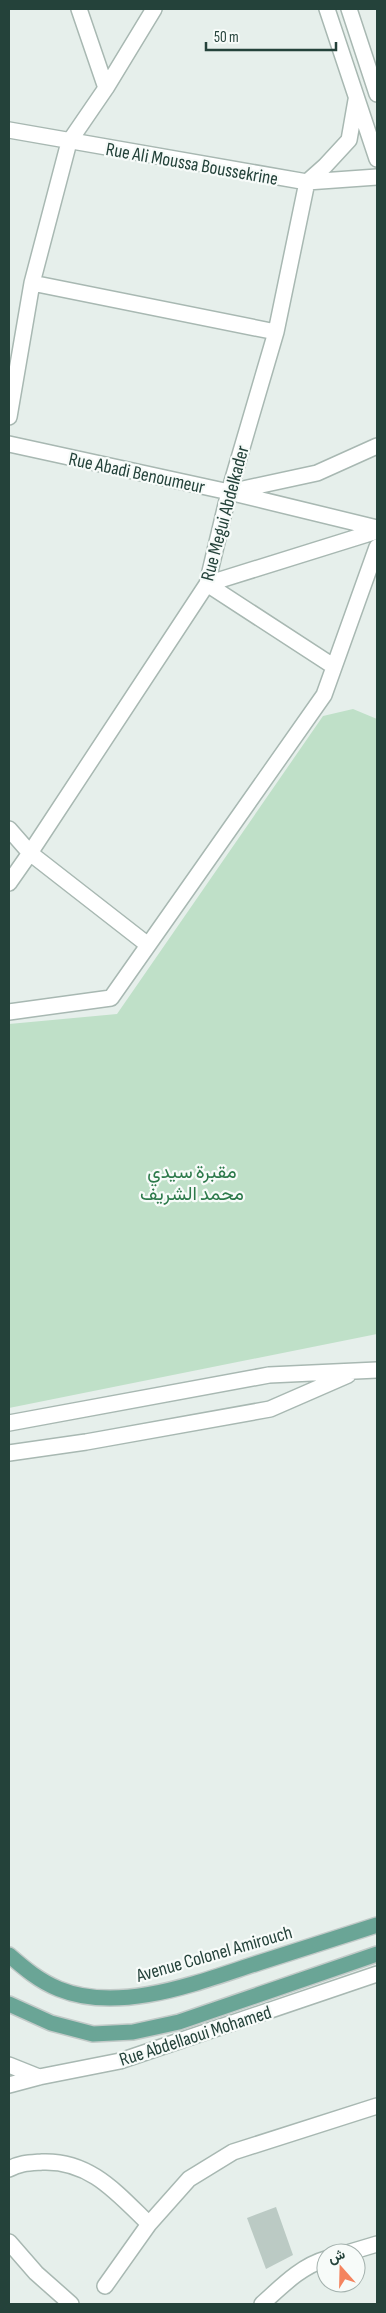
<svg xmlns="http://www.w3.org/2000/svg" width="386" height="2313" viewBox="0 0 386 2313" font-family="'Sofia Sans Condensed',Vazirmatn,sans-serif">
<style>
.green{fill:#bfe0c8}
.building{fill:#bbcac4}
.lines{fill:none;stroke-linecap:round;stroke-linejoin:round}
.minor-casing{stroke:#a8b8b2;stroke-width:18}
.tertiary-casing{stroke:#a8b8b2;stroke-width:18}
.primary-casing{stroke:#c2cac8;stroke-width:18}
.minor{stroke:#fff;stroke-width:15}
.tertiary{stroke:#fff;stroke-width:15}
.primary{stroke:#6aa596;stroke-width:15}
.labels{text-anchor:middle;stroke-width:4.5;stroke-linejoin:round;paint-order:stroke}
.street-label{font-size:19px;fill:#24423a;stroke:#f7fbf9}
.park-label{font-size:19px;fill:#2d7a4b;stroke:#f7fbf9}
</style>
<rect width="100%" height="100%" fill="#e6efeb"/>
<!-- green -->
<path class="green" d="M353,709l24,10v615l-368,74v-384l108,-10 206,-298z"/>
<!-- building -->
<path class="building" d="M276,2207l17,48 -27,14 -19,-51z"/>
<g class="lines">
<defs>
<path id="minor" d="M79,9l27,79
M327,9l50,150
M349,9l28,85
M9,130l298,52 70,-5
M32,283l244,49
M9,417l23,-134 37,-141 37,-54 48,-79
M9,444l220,48 88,-19 60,-27
M233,493l144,35
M207,584l170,-53
M207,584l126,82
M9,829l21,24 118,92
M9,883l21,-30 177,-269 22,-92 47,-160 31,-150 18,-16 24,-26 7,-40
M9,1012l102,-14 213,-303 53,-148
M9,2065l30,12
M9,2085l30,-8 81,-16 257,-87
M9,2169c11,-6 20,-6 33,-7 48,-2 75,31 107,62
M9,2242l27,31 35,31
M347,2253l30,-9
M105,2286l44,-62 40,-45 44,-27 144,-46
M262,2304c19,-17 39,-38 64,-45"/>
<path id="tertiary" d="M9,1423l260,-48 108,-5
M9,1453l77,-11 184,-33 78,-34"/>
<path id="primary" d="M9,1955c15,13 30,26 50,34 61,25 140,-7 199,-26 40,-13 79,-25 119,-38
M9,2004l42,19 42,11 40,-2 46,-10 198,-68"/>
</defs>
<!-- minor casing -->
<use href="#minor" class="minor-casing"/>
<!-- tertiary casing -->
<use href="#tertiary" class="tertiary-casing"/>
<!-- primary casing -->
<use href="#primary" class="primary-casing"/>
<!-- minor -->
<use href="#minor" class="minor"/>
<!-- tertiary -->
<use href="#tertiary" class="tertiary"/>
<!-- primary -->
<use href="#primary" class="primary"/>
</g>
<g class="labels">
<!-- street labels -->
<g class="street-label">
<text transform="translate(192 163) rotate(10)" y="7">Rue Ali Moussa Boussekrine</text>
<text transform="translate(137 472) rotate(12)" y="7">Rue Abadi Benoumeur</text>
<text transform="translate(224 513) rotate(-75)" y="7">Rue Megui Abdelkader</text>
<text transform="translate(214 1953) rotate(-16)" y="7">Avenue Colonel Amirouch</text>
<text transform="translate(195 2035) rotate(-18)" y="7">Rue Abdellaoui Mohamed</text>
</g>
<!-- park labels -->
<g class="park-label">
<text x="192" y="1178">مقبرة سيدي<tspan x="192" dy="22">محمد الشريف</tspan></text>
</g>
</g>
<!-- border -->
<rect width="386" height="2313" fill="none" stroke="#24423a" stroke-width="20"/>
<!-- north arrow -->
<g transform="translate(341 2268) rotate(340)"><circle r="24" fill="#f7fbf9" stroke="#a3b1ad"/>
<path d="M0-4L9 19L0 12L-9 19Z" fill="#f4845f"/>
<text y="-8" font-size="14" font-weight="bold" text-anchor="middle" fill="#24423a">ش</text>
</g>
<!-- scale -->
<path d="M206 42v8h130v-8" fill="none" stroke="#24423a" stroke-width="2.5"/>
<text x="214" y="42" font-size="15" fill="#24423a" stroke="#f7fbf9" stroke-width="4" paint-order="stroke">50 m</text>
</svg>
